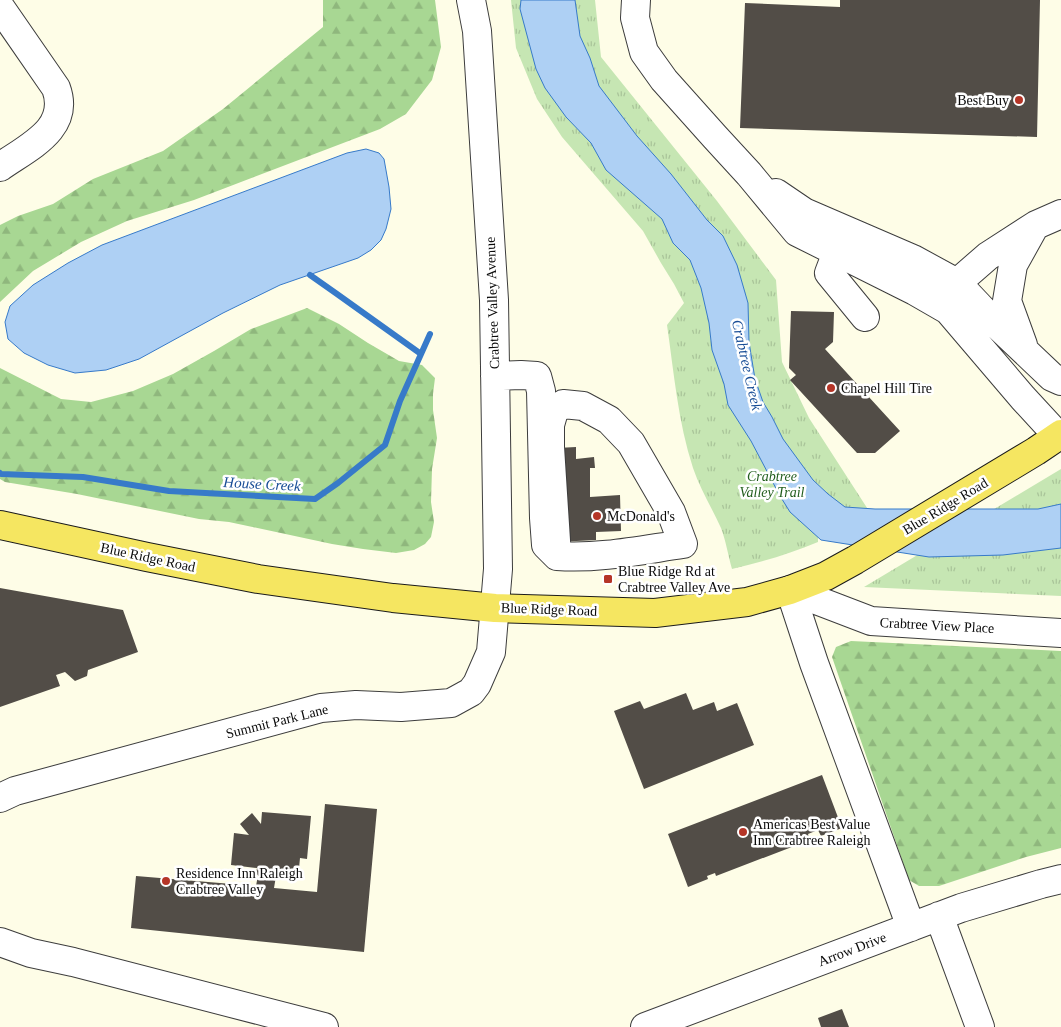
<svg xmlns="http://www.w3.org/2000/svg" width="1061" height="1027" viewBox="0 0 1061 1027" font-family="Georgia,serif">
<style>
.forest{fill:url(#forest-firs)}
.park{fill:url(#park-tufts)}
.water{fill:#aed0f4;stroke:#377ac9}
.lines{fill:none;stroke-linecap:round;stroke-linejoin:round}
.stream{stroke:#377ac9;stroke-width:6}
.building{fill:#524d47}
.minor-casing{stroke:#3d3d3d;stroke-width:30}
.major-casing{stroke:#1b1b1b;stroke-width:30}
.minor{stroke:#fff;stroke-width:28}
.major{stroke:#f5e661;stroke-width:28}
.poi-dot{fill:#b53527;stroke:#fff;stroke-width:2}
.labels{text-anchor:middle;stroke-width:5;stroke-linejoin:round;paint-order:stroke}
.poi-label{font-size:14px;fill:#0a0a0a;stroke:#fff;text-anchor:start}
.street-label{font-size:14px;fill:#0a0a0a;stroke:#fff}
.park-label{font-size:14px;font-style:italic;fill:#225e1d;stroke:#fff}
.water-label{font-size:15px;font-style:italic;fill:#184d96;stroke:#fff}
</style>
<defs>
<pattern id="forest-firs" width="22" height="20" patternUnits="userSpaceOnUse" patternTransform="scale(1.25)"><rect width="22" height="20" fill="#a8d793"/><path d="M5 1l3.5 6h-7zM16 11l3.5 6h-7z" fill="#8fb77d"/></pattern>
<pattern id="park-tufts" width="24" height="20" patternUnits="userSpaceOnUse" patternTransform="scale(1.25)"><rect width="24" height="20" fill="#c6e6b3"/><path d="M3 7l-1-3M5 7V3M7 7l1-3M15 17l-1-3M17 17v-4M19 17l1-3" fill="none" stroke="#a9c499"/></pattern>
</defs>
<rect width="100%" height="100%" fill="#fefde7"/>
<!-- forest -->
<path class="forest" d="M323,0h112l6,47 -9,33 -26,34 -26,15 -186,71 -67,21 -46,21 -48,29 -33,31v-77l18,-9 35,-12 40,-25 70,-28 60,-42 100,-82z
M307,308l32,16 29,19 31,18 23,4 13,13 -2,16v16l4,28 -5,31 -1,33 3,20 -3,15 -6,7 -11,6 -18,3 -33,-4 -31,-5 -103,-22 -30,-3 -122,-25 -72,-12 -5,-3v-111l61,31 30,3 42,-11 40,-17 41,-23 37,-22z
M851,641l210,10v197l-35,9 -87,29h-20l-10,-6 -77,-223 4,-10z"/>
<!-- park -->
<path class="park" d="M511,0h84l6,57 116,144 59,79 6,82 27,56 62,96 -25,14 -28,10v4c-28,12 -57,20 -86,27 -4,-14 -6,-28 -11,-41 -9,-20 -21,-39 -28,-60 -15,-46 -19,-95 -26,-143l17,-22 -10,-19 -13,-21 -18,-32 -81,-94 -25,-38 -21,-51z
M1061,469v127l-197,-9z"/>
<!-- water -->
<path class="water" d="M521,0h54l5,36 10,22 9,28 38,50 34,38 36,46 16,16 14,29 11,38 1,39 6,37 8,23 9,15 11,22 30,41 15,14 17,13 30,2h163l23,-5v44l-58,7 -74,2 -108,-17 -31,-28 -10,-16 -29,-55 -23,-36 -4,-21 -12,-34 -3,-27 -8,-35 -11,-28 -17,-17 -11,-24 -56,-49 -15,-27 -25,-26 -21,-29 -9,-19 -16,-60z
M366,149l13,4 5,6 5,28 2,22 -5,20 -5,11 -10,10 -13,8 -78,27 -57,28 -84,46 -33,11 -31,3 -27,-8 -24,-12 -16,-14 -3,-17 5,-16 23,-21 35,-22 34,-18 245,-92z"/>
<g class="lines">
<!-- stream -->
<path class="stream" d="M310,275l27,19 84,60
M0,473l1,1 82,3 86,14 146,8 23,-16 47,-38 15,-44 30,-67"/>
</g>
<!-- building -->
<path class="building" d="M840,0h200l-3,137 -297,-9 5,-125 95,4z
M791,311l43,1 -1,30 -8,7 75,82 -25,22h-18l-67,-73 6,-5 -7,-7z
M576,447v12l18,-2 1,11h-5v29l30,-2 1,36 -25,1v8l-39,2v-94z
M0,588l123,22 15,42 -50,18 -1,6 -12,5 -10,-9 -9,3 4,11 -60,21z
M686,693l7,17 21,-8 3,9 20,-8 17,42 -110,44 -30,-78 26,-10 4,8z
M822,775l20,53 -21,8 -3,-6 -10,4 2,6 -94,36 -1,-3 -8,3 1,3 -20,8 -20,-53z
M325,804l52,5 -13,143 -233,-24 5,-52 120,10 2,-11 -2,-1 1,-6 -26,-3 3,-32 15,2 -9,-11 12,-11 9,11 1,-12 49,4 -4,43 -7,-1 -2,21 -22,-3 -2,12 43,4z
M842,1009l7,18h-28l-3,-9z"/>
<g class="lines">
<defs>
<path id="minor" d="M636,0l-1,18 9,34 20,28 51,57 34,37 48,58 118,59 33,19 75,88 35,38
M0,7l56,81c15,41 -28,59 -56,79
M776,193l28,19 109,47 44,24 36,38 59,56 9,4
M855,249l-18,3 -8,21 36,44
M951,300l6,-17 31,-27 48,-31 25,-11
M1023,345l-16,-44 6,-36 20,-36
M495,376l26,-1 16,1 4,15 3,127 2,27 11,11c42,3 84,-6 126,-12l-12,-32 -40,-69 -22,-23 -26,-14 -20,-2 -9,7 -4,14v22l7,109
M790,590l24,73 97,264
M790,590l81,31 190,12
M0,798l15,-7 306,-83 35,-3 45,2 50,-4 20,-11 6,-8 14,-32 7,-83 -4,-269 -17,-269 -6,-31
M939,916l41,111
M0,942l31,11 42,9 251,65
M645,1027l316,-119 80,-24 20,-5"/>
<path id="major" d="M0,525l147,32 111,22 135,19 102,10 160,5 92,-11 43,-12 36,-14 29,-16 181,-109 25,-17"/>
</defs>
<!-- minor casing -->
<use href="#minor" class="minor-casing"/>
<!-- major casing -->
<use href="#major" class="major-casing"/>
<!-- minor -->
<use href="#minor" class="minor"/>
<!-- major -->
<use href="#major" class="major"/>
</g>
<!-- markers -->
<g class="poi-dot">
<circle cx="1019" cy="100" r="5"/>
<circle cx="831" cy="388" r="5"/>
<circle cx="597" cy="516" r="5"/>
<rect x="603" y="574" width="10" height="10" rx="2.5"/>
<circle cx="743" cy="832" r="5"/>
<circle cx="166" cy="881" r="5"/>
</g>
<g class="labels">
<!-- poi labels -->
<g class="poi-label">
<text x="1009" y="105" text-anchor="end">Best Buy</text>
<text x="841" y="393">Chapel Hill Tire</text>
<text x="607" y="521">McDonald's</text>
<text x="618" y="576">Blue Ridge Rd at<tspan x="618" dy="16">Crabtree Valley Ave</tspan></text>
<text x="753" y="829">Americas Best Value<tspan x="753" dy="16">Inn Crabtree Raleigh</tspan></text>
<text x="176" y="878">Residence Inn Raleigh<tspan x="176" dy="16">Crabtree Valley</tspan></text>
</g>
<!-- street labels -->
<g class="street-label">
<text transform="translate(492 303) rotate(-92)" y="5">Crabtree Valley Avenue</text>
<text transform="translate(945 506) rotate(-31)" y="5">Blue Ridge Road</text>
<text transform="translate(148 557) rotate(12)" y="5">Blue Ridge Road</text>
<text transform="translate(549 609) rotate(2)" y="5">Blue Ridge Road</text>
<text transform="translate(937 625) rotate(3)" y="5">Crabtree View Place</text>
<text transform="translate(277 721) rotate(-14)" y="5">Summit Park Lane</text>
<text transform="translate(852 949) rotate(-21)" y="5">Arrow Drive</text>
</g>
<!-- park labels -->
<g class="park-label">
<text x="772" y="481">Crabtree<tspan x="772" dy="16">Valley Trail</tspan></text>
</g>
<!-- water labels -->
<g class="water-label">
<text transform="translate(747 365) rotate(77)" y="5">Crabtree Creek</text>
<text transform="translate(262 484) rotate(3)" y="5">House Creek</text>
</g>
</g>
</svg>
